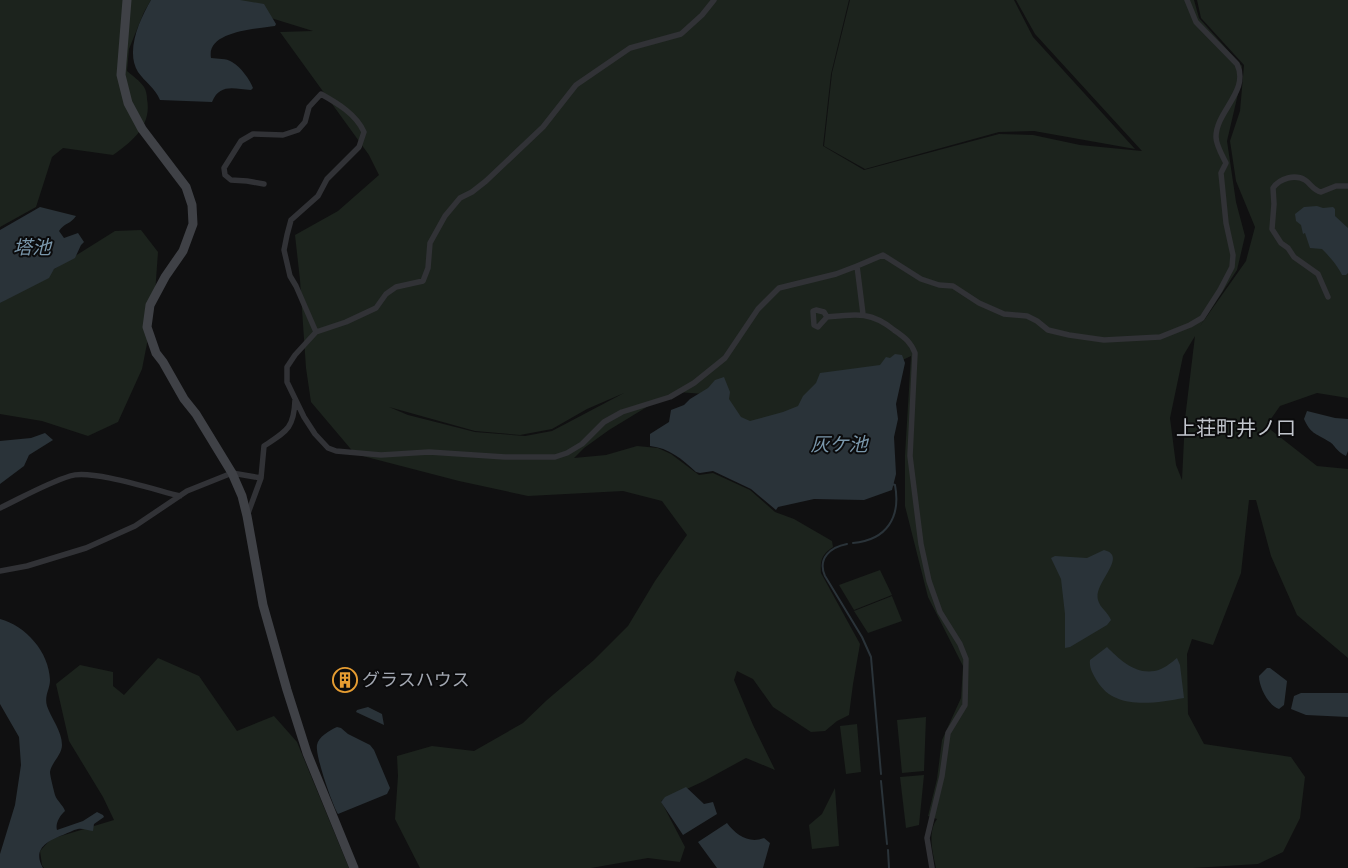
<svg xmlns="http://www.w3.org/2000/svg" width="1348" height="868" viewBox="0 0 1348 868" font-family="'Varela Round','Noto Sans JP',sans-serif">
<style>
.green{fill:#1c231d;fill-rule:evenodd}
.water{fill:#2a3339}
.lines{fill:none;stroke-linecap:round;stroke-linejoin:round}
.stream{stroke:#2a3339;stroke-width:2}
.street{stroke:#313236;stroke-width:5.5}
.secondary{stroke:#3f4146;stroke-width:9}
.labels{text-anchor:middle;stroke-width:4;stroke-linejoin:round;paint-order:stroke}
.poi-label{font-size:18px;fill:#a2a7b1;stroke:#0b0b0c;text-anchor:start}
.water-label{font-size:19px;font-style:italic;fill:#7a97ab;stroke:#0b0b0c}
.quarter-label{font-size:20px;fill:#c2c6cd;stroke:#0b0b0c}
</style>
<rect width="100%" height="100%" fill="#101011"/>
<!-- green -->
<path class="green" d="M0,0h151l-7,12 -15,37 -2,22c6,5 13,10 17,16 2,3 3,8 3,12 5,26 -14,42 -34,56l-50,-7 -11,9 -16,50 -36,20z
M229,0h620l-18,74 -8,72 41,24 135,-36 34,1 47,10 62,6 -107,-117 -19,-34h178l5,18 43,48 -1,15 -14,60 9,61 9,34 -8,34 -37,56 46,-65 9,-34 -19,-46 -6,-40 10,-30 4,-46 -43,-47 -4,-18h151v398l-31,-5 -37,13 -14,20 51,40 31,3v189l-51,-43 -26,-59 -15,-56h-7l-8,73 -28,72 -21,-6 -5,15 1,60 16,30 87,13 14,20 -5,41 -17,34 -25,12 -65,4h-257c-3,-15 -9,-35 1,-49l-9,-3 9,-37 5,-39 19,-42 2,-32 -35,-69 -23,-91v-51l6,-99 -108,52 -56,17 -29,-30 -41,-3 -27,13 -41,25 -25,18 -10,10 32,-3 31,-9 21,2 13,6 28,21 14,-2 37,17 25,22 19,7 38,22 1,6c-11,7 -13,13 -12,26l39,71 -7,40 -4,31 -12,6 -12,10 -14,1 -38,-25 -20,-28 -16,-8 -3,9 19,45 22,45 -29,-12 -42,23 -43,20 24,46 -5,15 -32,-4 -57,10h-171l-25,-49 3,-43 -1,-20 35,-10 42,5 49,-28 24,-23 47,-40 34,-34 27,-45 32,-46 -25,-34 -39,-10 -95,5 -69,-15 -104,-27 -44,-52 -5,-34 -6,-88 -5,-45 43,-24 41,-36 -10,-20 -89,-123 33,-1 -78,-24zM1195,336l-10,83 -3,61 -6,-15 -6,-47 13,-62zM624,393l-72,38 -27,5 -50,-4 -67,-17 -19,-8 86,24 45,4 32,-6 35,-20z
M850,0h164l19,37 102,112 -101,-18 -35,1 -134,37 -41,-23 8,-73z
M141,230l17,22 -4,56 -12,61 -24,53 -30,14 -46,-15 -42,-7v-111l115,-72z
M880,570l12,25 -38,15 -15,-25z
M892,596l10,25 -34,12 -14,-22z
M158,658l41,18 38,55 37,-15 23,26 52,126h-305l-2,-3 -2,-14 11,-12 63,-19 -11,-23 -34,-56 -13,-57 24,-19 33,7v14l11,9z
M926,717l-2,54 -22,2 -5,-53z
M857,724l4,48 -15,2 -6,-48z
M924,775l-5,50 -13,3 -6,-51z
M835,788l4,58 -27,3 -3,-24 13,-11z"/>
<!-- water -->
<path class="water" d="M151,0h89l24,4 12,20 -1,2c-18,3 -69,5 -64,32 7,1 15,0 21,4 9,5 18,18 21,26l-2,2c-17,-1 -31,-7 -39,12l-52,-2c-5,-12 -15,-18 -22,-28 -13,-21 2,-53 13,-72z
M1317,206l6,2 10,-1 2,2v7l13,12v45l-2,2h-4c-4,-9 -13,-19 -20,-26l-12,-1 -5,-15 -2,1 -2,-9 -5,-4 -1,-7 9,-7z
M40,207l36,9c-5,8 -12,7 -17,15l5,7 14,-5 6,9 -3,3 -6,13 -21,11 -5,9 -49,25v-73z
M895,354l7,1 3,8 -9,41 2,15 -4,18 2,37 -4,16 -28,10 -50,-1 -36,8 -2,3 -25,-21 -38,-18 -13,2 -4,-1c-14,-13 -27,-24 -46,-26v-12l19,-12 2,-12 13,-5 6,-6 18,-11 7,-8 9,-3 6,15 -1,7 12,18 9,4 33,-9 15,-6 5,-10 13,-13 4,-10 60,-8 6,-8 4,1z
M1307,411l28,7 13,1v32l-2,5c-11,-5 -10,-11 -18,-15 -13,-8 -17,-7 -24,-22z
M45,433l8,7 -24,15 -5,11 -24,18v-43l31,-3z
M1104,550c25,6 -11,33 -6,50 2,8 10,12 13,20l-4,5 -37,22 -5,1v-34l-4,-35 -10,-21 4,-2 32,2z
M0,619c26,7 49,33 50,61 0,9 -6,16 -3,26 4,12 15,25 15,39 0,10 -11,18 -12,27 0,4 4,19 5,23 2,6 8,10 10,16 -5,4 -10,13 -8,19l26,-9 14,-9 6,3 1,2 -10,7 -1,7c-5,0 -10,-3 -15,-2 -5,1 -10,4 -15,6 -16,6 -31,14 -20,33h-43v-14l15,-49 6,-40 -2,-28 -19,-33z
M1107,647c14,14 32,31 54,22 5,-2 11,-7 16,-11l3,7 4,33c-29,5 -69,13 -87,-17 -4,-7 -8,-13 -7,-21z
M1267,668h3l17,13 -3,24 -5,4c-11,-4 -20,-22 -20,-33z
M1301,693h47v24l-42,-2 -15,-6 3,-13z
M368,707l14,7 2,11 -28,-13 1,-2z
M337,727l4,1 7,6 22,11 4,5 16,38 -3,6 -49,20c-6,-10 -23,-59 -21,-69 1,-8 13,-15 20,-18z
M686,787l18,17 9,-2 4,12 -34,21 -22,-33 4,-5z
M727,823c9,12 22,21 37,15l6,5 -7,25h-46l-19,-26z"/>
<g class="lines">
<!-- stream -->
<path class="stream" d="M853,543c34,-3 48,-26 42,-58l-3,-1
M847,544c-16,3 -30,14 -22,32l37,61 9,20 10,117
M881,781l6,63
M888,850l1,18"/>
<!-- street -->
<path class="street" d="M714,0l-12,15 -21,19 -51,14 -54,37 -33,42 -57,54 -14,11 -12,6 -15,18 -15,27 -2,25 -5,13 -27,6 -10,7 -10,14 -30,14 -30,10 -21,23 -8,12v15l17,35 11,17 13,14 8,3 45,4 48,-3 76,5h50l12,-4 15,-9 22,-22 18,-10 48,-15 24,-14 31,-25 33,-49 21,-21 57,-14 21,-8
M264,184l-17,-3 -16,-1 -6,-5 -1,-7 17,-27 12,-7 30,1 15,-5 7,-8 4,-15 12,-13c16,9 35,20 43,38l-5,15 -32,32 -9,17 -27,24 -4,15 -3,15 6,26 6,10 20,46
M1328,297l-10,-23 -24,-17 -6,-9 -7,-5 -9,-14 2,-25 -1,-16c7,-10 22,-14 32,-8 6,4 8,10 16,12l15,-6h12
M863,314l-6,-48 26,-11 38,24 18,6 14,1 26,17 25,11 23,2 10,5 11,9 21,5 35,5 56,-3 30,-12 12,-7 18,-28 12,-23 1,-12 -7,-32 -5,-50 5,-10c-4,-8 -10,-18 -10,-26 0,-26 34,-46 21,-73l-41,-42 -9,-22
M827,317l-3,-5 -8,-2 -3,1 1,14 4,2 9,-10c28,-3 44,-6 67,13 11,8 16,11 21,23l-5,103 11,88 8,37 11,31 20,32 6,15 -1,46 -17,28 -6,43 -15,62 5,30
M0,508c23,-11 45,-24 70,-32 22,-7 85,14 110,20
M247,516l14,-38 3,-32c23,-15 30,-18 31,-46
M0,571l27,-5 59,-18 49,-22 52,-35 45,-18 29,5"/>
<!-- secondary -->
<path class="secondary" d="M127,0l-6,75 7,28 14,26 44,58 6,18 1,19 -10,27 -18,26 -15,28 -3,22 9,26 7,9 21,37 12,15 36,59 10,23 5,20 16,89 24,85 20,63 47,115"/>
</g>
<!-- icons -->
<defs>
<symbol id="building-ring" viewBox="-11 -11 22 22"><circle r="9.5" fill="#0b0b0c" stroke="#e69d32" stroke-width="1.5"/><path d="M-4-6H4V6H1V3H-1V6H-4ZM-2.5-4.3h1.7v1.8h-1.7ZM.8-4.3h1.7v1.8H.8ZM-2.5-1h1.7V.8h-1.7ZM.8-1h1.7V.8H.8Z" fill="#e69d32"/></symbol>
</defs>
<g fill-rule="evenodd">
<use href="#building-ring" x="331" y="666" width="28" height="28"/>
</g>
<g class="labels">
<!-- poi labels -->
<g class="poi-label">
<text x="362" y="686">グラスハウス</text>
</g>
<!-- water labels -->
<g class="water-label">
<text x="32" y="254">塔池</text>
<text x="839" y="451">灰ケ池</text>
</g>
<!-- quarter labels -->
<g class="quarter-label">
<text x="1236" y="435">上荘町井ノ口</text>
</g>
</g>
</svg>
